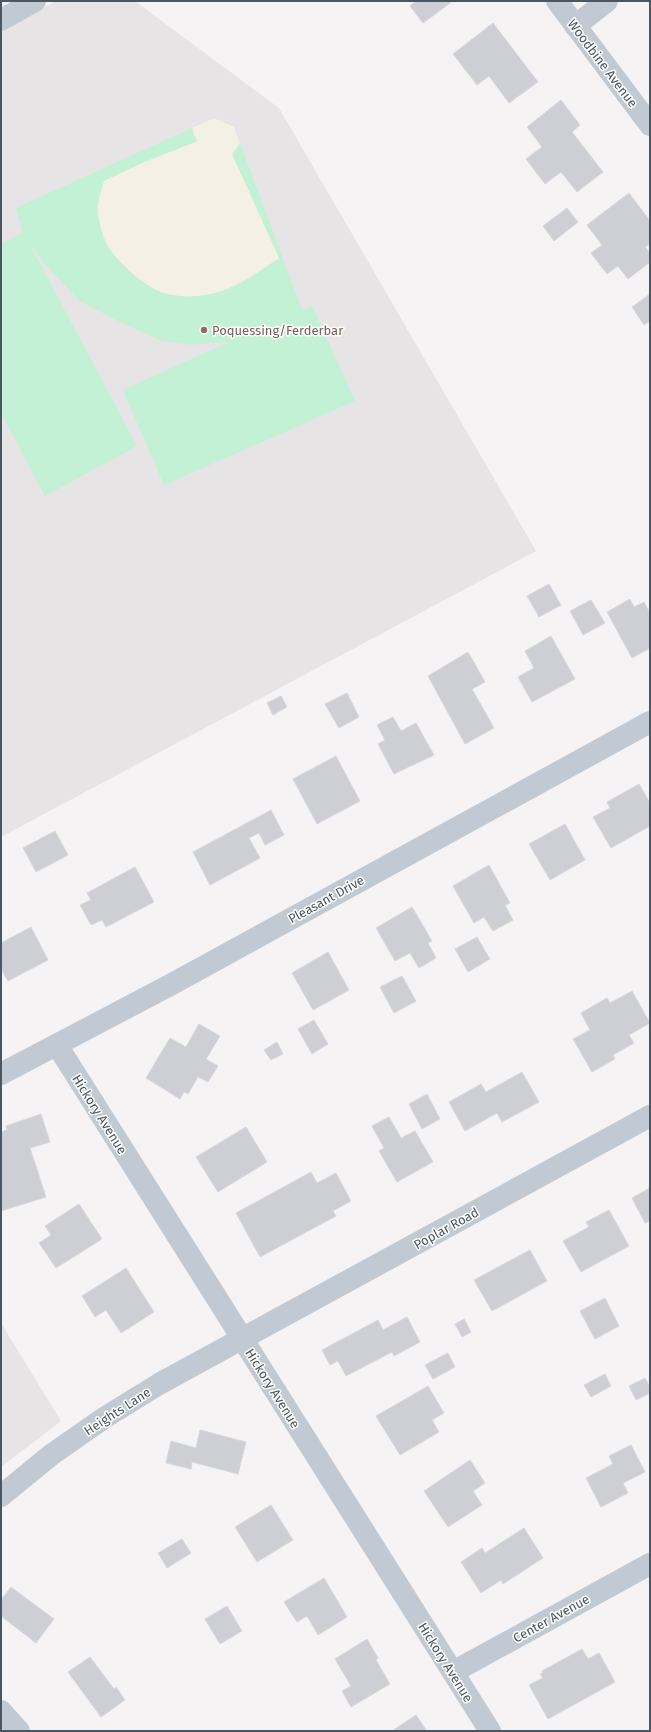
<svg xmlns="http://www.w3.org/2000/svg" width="651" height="1732" viewBox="0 0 651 1732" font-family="'Fira Sans',sans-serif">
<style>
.education{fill:#e6e4e5}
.green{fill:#c3f1d5}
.sand{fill:#f5f0e5}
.building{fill:#cdcfd5;stroke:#d7d9de}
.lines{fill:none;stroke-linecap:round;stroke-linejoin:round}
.minor{stroke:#c1cad2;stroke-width:22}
.education-dot{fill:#8d6e63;stroke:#fff;stroke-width:1.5}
.labels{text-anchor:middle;stroke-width:3;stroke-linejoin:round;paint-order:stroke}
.street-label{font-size:13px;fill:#4a5661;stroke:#fff}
.education-label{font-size:13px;fill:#785e54;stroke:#fff;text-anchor:start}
</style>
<rect width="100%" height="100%" fill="#f5f3f3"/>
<!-- education -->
<path class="education" d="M56,1h79l144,107 257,443 -535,286v-806z
M1,1323l60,98 -60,46z"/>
<!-- green -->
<path class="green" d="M214,118l20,9 68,183 10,-4 43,95 -191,84 -41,-95 108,-49 -40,4 -32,-5 -45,-21 -34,-18 -37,-38 -15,-22 109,205 -92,50 -44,-83v-169l22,-11 -7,-25z"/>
<!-- sand -->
<path class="sand" d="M214,118l20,9 6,16 -8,11 47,104c-25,17 -50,36 -82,38 -10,1 -23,0 -33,-3 -16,-4 -43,-28 -53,-42 -6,-8 -12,-26 -13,-37 -1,-11 3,-23 6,-33l38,-18 56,-22 -4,-6 -2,-7z"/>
<!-- building -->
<path class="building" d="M416,1h37l-30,22 -13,-17z
M493,23l45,59 -29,21 -20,-27 -12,9 -24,-31z
M561,100l19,25 -8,7 31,40 -26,20 -16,-20 -16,12 -19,-25 16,-12 -15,-20z
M629,193l21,28v23l-5,3 5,6v9l-22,17 -10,-13 -11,8 -16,-21 11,-8 -15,-20z
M567,208l11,14 -24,19 -11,-15z
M650,294v27l-6,4 -12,-18z
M549,584l12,21 -22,12 -12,-21z
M630,599l4,8 10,-5 6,11v35l-18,10 -25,-46z
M591,600l14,23 -22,12 -13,-24z
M551,636l24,43 -43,23 -14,-25 16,-9 -9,-17z
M468,652l17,30 -13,7 22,39 -29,16 -37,-68z
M347,693l12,24 -20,11 -14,-24z
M281,696l6,11 -14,8 -6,-12z
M393,717l8,14 15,-8 18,32 -40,19 -16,-30 7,-4 -8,-15z
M336,756l24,45 -43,23 -24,-45z
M639,784l11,19v23l-39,22 -18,-31 17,-9 -3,-6z
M271,810l13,25 -19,10 -6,-12 -10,5 11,20 -50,27 -17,-33z
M565,824l20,36 -35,20 -21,-36z
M55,831l13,24 -32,17 -13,-24z
M489,865l21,38 -5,2 8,15 -20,11 -9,-14 -10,6 -21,-37z
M135,867l19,35 -48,25 -4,-7 -11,5 -11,-20 11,-5 -4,-7z
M412,907l20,34 -4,2 8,15 -17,10 -9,-15 -15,8 -19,-33z
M31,927l17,33 -40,21 -7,-12v-26z
M477,937l13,22 -22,13 -13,-23z
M328,952l21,38 -36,20 -21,-37z
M402,976l14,25 -22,12 -14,-26z
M632,991l18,32 -21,12 5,8 -21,12 2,4 -23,13 -19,-33 17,-9 -9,-17 26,-15 3,5z
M314,1020l14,24 -16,10 -14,-25z
M199,1024l21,12 -14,23 12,7 -10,16 -10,-5 -10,17 -4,-2 -4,7 -34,-21 24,-40 16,9z
M277,1042l6,12 -12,6 -7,-10z
M522,1072l17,30 -37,20 -5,-9 -32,18 -16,-29 32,-18 5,8z
M427,1094l13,25 -18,10 -13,-25z
M41,1114l9,28 -20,6 16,49 -45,14v-79l6,-2 -1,-4z
M389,1117l12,21 14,-7 18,31 -36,20 -18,-31 5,-3 -12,-22z
M246,1127l21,35 -49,30 -22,-35z
M311,1172l6,11 19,-10 15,28 -18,10 3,5 -76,41 -24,-44z
M650,1188v33l-5,2 -13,-25z
M79,1204l23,35 -46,29 -17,-25 12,-8 -6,-9z
M609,1210l20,36 -48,26 -18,-31 26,-14 -3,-5z
M530,1250l17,31 -55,30 -18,-31z
M126,1268l28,44 -33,21 -15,-23 -11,7 -13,-21z
M605,1298l14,28 -24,13 -15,-28z
M407,1317l13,25 -26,14 -2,-4 -46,24 -8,-15 -8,4 -8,-15 56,-30 5,10z
M464,1319l7,13 -9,5 -7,-13z
M448,1353l7,14 -22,12 -8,-14z
M605,1374l6,12 -20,11 -7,-12z
M645,1378l5,9v6l-14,7 -7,-14z
M428,1386l16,27 -12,7 7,12 -39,23 -24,-39z
M200,1430l46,12 -8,32 -46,-12 -1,7 -25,-6 5,-22 25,7z
M631,1445l14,27 -22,11 5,10 -27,14 -15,-29 27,-14 -4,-8z
M470,1460l15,23 -12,8 9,14 -34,22 -24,-36z
M271,1505l22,35 -36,22 -22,-35z
M524,1528l19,30 -40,26 -2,-4 -20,13 -20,-31 21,-14 3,5z
M182,1539l9,14 -24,15 -9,-15z
M324,1578l23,39 -29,18 -11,-19 -10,6 -13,-20z
M11,1587l43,32 -18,24 -35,-27v-16z
M227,1606l15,25 -22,13 -15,-25z
M367,1639l11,19 -2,2 14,24 -39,23 -9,-16 9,-5 -16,-27z
M582,1649l6,10 11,-6 16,29 -67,37 -19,-34 14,-7 -3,-4 3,-1 -1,-2z
M90,1657l24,32 2,-2 9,13 -24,17 -33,-45z
M416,1715l11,16h-35z"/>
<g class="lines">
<!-- minor -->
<path class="minor" d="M557,1l93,124
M1,20l34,-19
M575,26l32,-25
M57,1045l433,686
M1,1074l171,-90 478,-262
M1,1496l50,-41 53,-37 55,-34 491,-268
M453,1672l197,-108
M1,1711l18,20"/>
</g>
<!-- markers -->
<circle class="education-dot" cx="204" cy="330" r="4"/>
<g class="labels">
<!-- street labels -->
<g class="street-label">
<text transform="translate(603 63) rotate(53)" y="5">Woodbine Avenue</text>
<text transform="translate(326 899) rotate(-29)" y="5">Pleasant Drive</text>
<text transform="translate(100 1114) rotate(58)" y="5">Hickory Avenue</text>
<text transform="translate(446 1228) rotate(-29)" y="5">Poplar Road</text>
<text transform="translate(273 1388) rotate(58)" y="5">Hickory Avenue</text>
<text transform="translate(117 1411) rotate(-33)" y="5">Heights Lane</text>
<text transform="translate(551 1618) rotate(-29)" y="5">Center Avenue</text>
<text transform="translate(446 1662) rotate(58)" y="5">Hickory Avenue</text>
</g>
<!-- education labels -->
<g class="education-label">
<text x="212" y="335">Poquessing/Ferderbar</text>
</g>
</g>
<!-- border -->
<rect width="651" height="1732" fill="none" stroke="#4a5661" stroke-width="4"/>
</svg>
